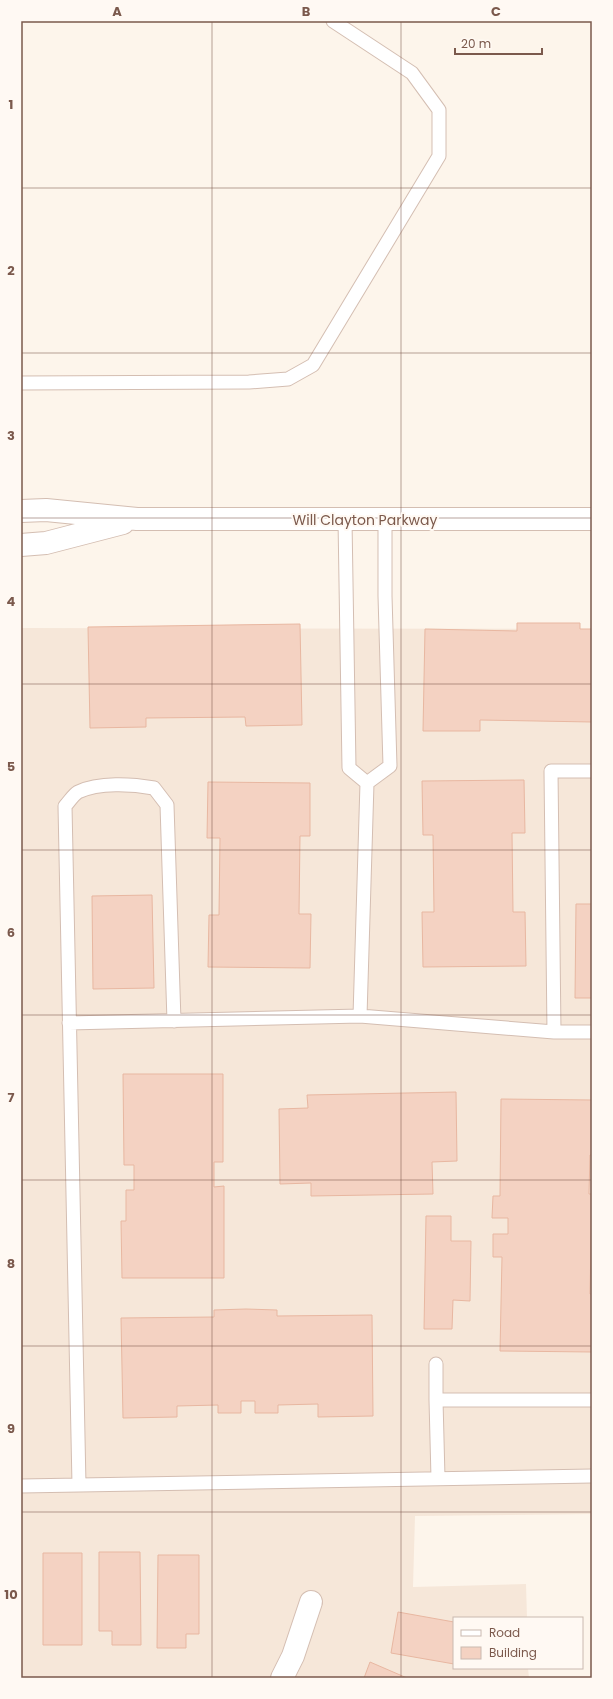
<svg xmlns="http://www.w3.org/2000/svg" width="613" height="1699" viewBox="0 0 613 1699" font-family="Poppins,sans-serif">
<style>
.residential{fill:#f6e7d9}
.building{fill:#f4d2c2;stroke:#e8b7a1}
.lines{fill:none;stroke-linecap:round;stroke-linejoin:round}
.service-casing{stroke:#d4beb2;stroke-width:15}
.minor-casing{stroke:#d4beb2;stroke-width:24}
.tertiary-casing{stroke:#d4beb2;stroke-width:24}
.service{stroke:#fff;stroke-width:13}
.minor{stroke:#fff;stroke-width:22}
.tertiary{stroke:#fff;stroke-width:22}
.grid{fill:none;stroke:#7b594c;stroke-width:1;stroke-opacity:0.55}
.labels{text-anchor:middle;stroke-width:4;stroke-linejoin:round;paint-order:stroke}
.street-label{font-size:14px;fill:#7b594c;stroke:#fff9f3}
.neatline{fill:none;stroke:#7b594c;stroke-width:1.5}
.grid-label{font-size:13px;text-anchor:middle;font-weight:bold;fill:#7b594c}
</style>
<rect width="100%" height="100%" fill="#fdf5eb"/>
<!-- residential -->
<path class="residential" d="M21,628l571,1v885l-177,2 -2,71 113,-3 1,34h-73v50h74l1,10h-508z"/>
<!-- building -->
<path class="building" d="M517,623h63v6h12v93l-112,-2v11h-57l2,-102 92,2z
M300,624l2,101 -56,1 -1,-9 -99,1v9l-56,1 -2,-101z
M524,780l1,53h-13l1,79h12l1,54 -103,1 -1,-55h12l-1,-77h-10l-1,-54z
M208,782l102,1v53h-10l-1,78h12l-1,54 -102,-1 1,-52h10l1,-77h-13z
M152,895l2,93 -61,1 -1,-93z
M576,904h16v94h-17z
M123,1074h100v88h-9v25l10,-1v92h-102l-1,-57h5v-31h8v-25h-10z
M456,1092l1,69 -25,1 1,32 -122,2v-13l-31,1 -1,-75 29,-1 -1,-13z
M501,1099l91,1v55h-2l-1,39h3l-2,100h2v58l-92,-1 2,-94h-9v-23h15v-16h-16l1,-22h7z
M426,1216h25v25h20l-1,60 -17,-1 -1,29h-28z
M246,1309l31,1v6l95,-1 1,101 -55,1v-13l-40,1v8h-23v-12h-14v12h-23v-8l-41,1v11l-54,1 -2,-100 93,-1v-7z
M99,1552h41l1,93h-29v-14h-13z
M43,1553h39v92h-39z
M158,1555h41v79h-13v14h-29z
M398,1612l56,10v42l-63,-11z
M370,1662l37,16h-43z"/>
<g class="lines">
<defs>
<path id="service" d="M21,383l228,-1 39,-3 25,-14 126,-209v-46l-27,-37 -79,-52
M345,520l4,248 18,15
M367,783l23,-17 -5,-170v-76
M360,1016l7,-233
M69,1023l291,-7 194,16h38
M554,1032l-3,-261h41
M436,1364v36
M438,1478l-2,-78h156
M79,1485l-14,-679c4,-4 8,-11 13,-14 21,-10 54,-8 76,-4l13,17 7,216
M21,1486l571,-10"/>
<path id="minor" d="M282,1678l11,-22 18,-54"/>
<path id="tertiary" d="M21,511l25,-1 91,9h455
M21,545l25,-2 77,-20"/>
</defs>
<!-- service casing -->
<use href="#service" class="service-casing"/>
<!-- minor casing -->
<use href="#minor" class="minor-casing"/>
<!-- tertiary casing -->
<use href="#tertiary" class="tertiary-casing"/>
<!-- service -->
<use href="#service" class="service"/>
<!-- minor -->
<use href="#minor" class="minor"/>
<!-- tertiary -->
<use href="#tertiary" class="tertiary"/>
</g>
<!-- grid -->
<path class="grid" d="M212,21v1657M401,21v1657M21,188h571M21,353h571M21,518h571M21,684h571M21,850h571M21,1015h571M21,1180h571M21,1346h571M21,1512h571"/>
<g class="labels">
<!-- street labels -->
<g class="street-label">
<text x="365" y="525">Will Clayton Parkway</text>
</g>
</g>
<!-- border -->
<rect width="613" height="1699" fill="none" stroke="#fff9f3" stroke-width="44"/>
<!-- legend -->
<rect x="453" y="1617" width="130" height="52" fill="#fff9f3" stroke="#cab9b0"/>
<rect x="461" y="1630" width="20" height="6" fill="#ffffff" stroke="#cab9b0"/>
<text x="489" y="1637" font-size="12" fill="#7b594c">Road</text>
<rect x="461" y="1647" width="20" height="12" fill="#f4d2c2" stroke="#cab9b0"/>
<text x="489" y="1657" font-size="12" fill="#7b594c">Building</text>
<!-- scale -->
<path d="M455 48v6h87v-6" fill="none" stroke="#7b594c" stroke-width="2"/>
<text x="461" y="48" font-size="12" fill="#7b594c" stroke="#fff9f3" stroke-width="3" paint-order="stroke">20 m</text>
<rect x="22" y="22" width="569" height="1655" class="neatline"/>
<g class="grid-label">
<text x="117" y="16">A</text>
<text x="306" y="16">B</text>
<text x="496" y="16">C</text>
<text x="11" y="109">1</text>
<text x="11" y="275">2</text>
<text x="11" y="440">3</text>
<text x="11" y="606">4</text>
<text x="11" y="771">5</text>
<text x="11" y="937">6</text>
<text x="11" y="1102">7</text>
<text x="11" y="1268">8</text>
<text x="11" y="1433">9</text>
<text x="11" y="1599">10</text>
</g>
</svg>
